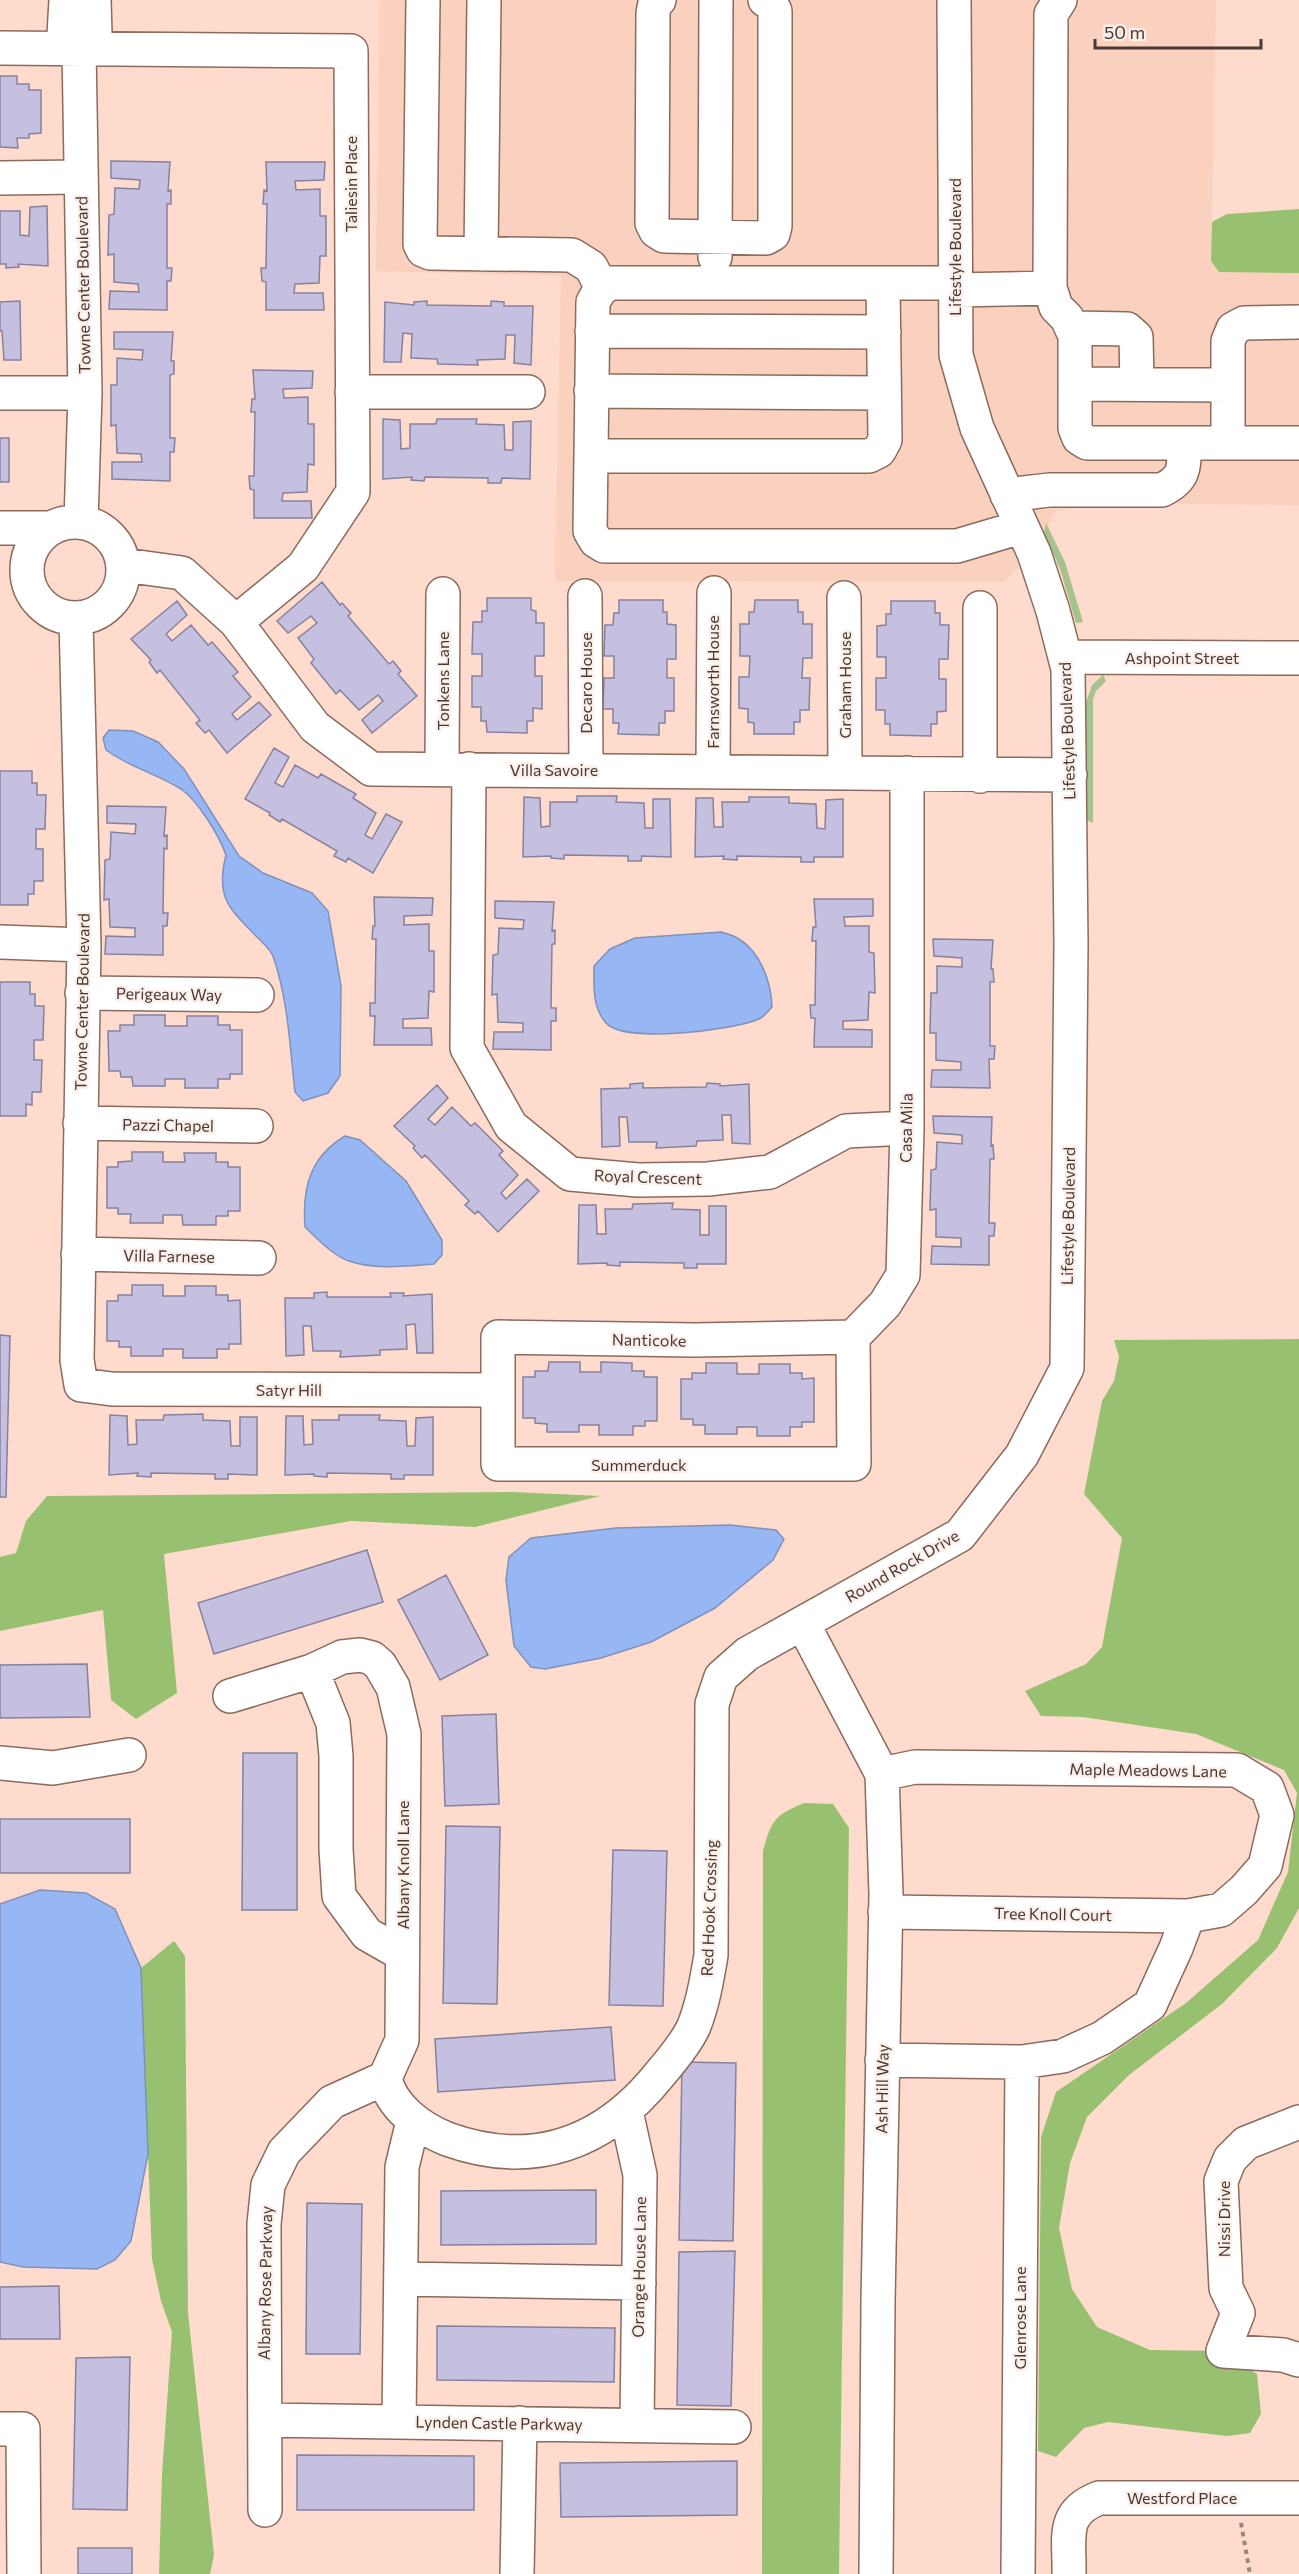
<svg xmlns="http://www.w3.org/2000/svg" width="1299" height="2574" viewBox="0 0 1299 2574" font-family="Commissioner,sans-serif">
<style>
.built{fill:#fad0be}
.green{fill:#a6c38d}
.forest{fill:#97c170}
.water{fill:#97b7f4;stroke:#7f91ba;stroke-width:1.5}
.building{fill:#c5c0e0;stroke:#85819e;stroke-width:1.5}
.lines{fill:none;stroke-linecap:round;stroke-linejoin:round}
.minor-casing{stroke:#8a6b5e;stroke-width:36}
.path{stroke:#9c847b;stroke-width:4;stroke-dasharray:4.5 4.5;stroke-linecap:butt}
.minor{stroke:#fff;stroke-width:33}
.labels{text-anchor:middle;stroke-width:4.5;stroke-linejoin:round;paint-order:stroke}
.street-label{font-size:16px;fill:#473934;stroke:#fceee8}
</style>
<rect width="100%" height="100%" fill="#fedbcd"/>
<!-- built -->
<path class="built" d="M380,0h836l-5,261 8,11 80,1v232l-198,-2 -45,8 -26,44 -26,27 -449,-1 6,-305 -185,-5z"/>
<!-- green -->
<path class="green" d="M1046,523l19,39 18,60 -7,1 -16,-54 -16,-36z
M1103,675l3,6 -10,10 -3,8v124l-7,-3v-118l6,-17z"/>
<!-- forest -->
<path class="forest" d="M1299,209v64l-80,-1 -8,-11 1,-39 15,-8z
M1299,1339v569l-22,40 -55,56 -93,71 -42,42 -17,46 -11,65 13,61 25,38 53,23 73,1 34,23 4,40 -11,19 -23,3 -119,-14 -24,6 -28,29 -18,-6 3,-314 15,-45 130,-89 72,-63 30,-68 9,-79 -13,-23 -88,-36 -113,-17 -42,-1 -16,-25 61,-27 16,-17 20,-109 -38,-44 18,-93 12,-20 5,-24 -5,-17z
M513,1492l87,4 -125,31 -124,-6 -187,33 13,139 -41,26 -25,-19 -8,-90 -103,21v-74l16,-4 10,-32 21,-25z
M804,1803l29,1 16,24 -10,746h-77l1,-723c9,-32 11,-35 41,-48z
M174,1941l11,15 3,357 26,242 -4,19h-51l3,-100 10,-142 -11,-31 -9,-42 -11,-291z"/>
<!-- water -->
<path class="water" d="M109,730l24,1 25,11 26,27 55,87 24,17 49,20 16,18 13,75 -1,90 -12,17 -25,8 -8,-9c-5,-45 -7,-93 -22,-136 -3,-7 -10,-13 -15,-18 -28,-29 -43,-39 -32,-83 -7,-20 -28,-54 -45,-66 -24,-15 -52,-22 -75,-39l-3,-12z
M721,932c6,2 13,3 18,7 22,14 32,43 33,68 -4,4 -8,10 -13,12 -25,11 -135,25 -153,4 -14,-16 -12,-37 -12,-57l16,-17 25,-11z
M345,1136l15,4 46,41 36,59v15l-8,9c-25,2 -60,6 -85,-3 -17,-6 -31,-22 -44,-34 -3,-39 5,-70 40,-91z
M730,1525l46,5 8,9 -11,21 -58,48 -64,34 -50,16 -56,11 -14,-2 -17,-21 -8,-66 3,-23 22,-19 85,-10z
M40,1890l46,3 29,16 26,59 7,186 -17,87 -16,19 -18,9 -74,-2 -23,-5v-358z"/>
<!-- building -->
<path class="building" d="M0,76h17v8h12v6h12v43l-12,1v4h-12l1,10 -18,-1z
M111,161l59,1 -2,29 3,-1v14h-4v64h5l-1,13h-4v29l-58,-1 1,-18 29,1 -1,-8 -24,-2v-28l-6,1 1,-40 5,-1 1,-26 24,1 1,-9 -29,-2z
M266,162h59l-1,18 -29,1 1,9 24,-1v27h6v40h-6l-1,27 -24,1 -1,9h29l1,17h-58v-28l-4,-1 -1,-13h5l1,-64h-4l1,-14 3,1z
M47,206l1,60 -30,-2 1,3 -13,1v-4h-6v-53h20v24l9,1 1,-29z
M20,301l1,59h-17l-2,-29h-2v-29z
M427,301v4l64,1v-5l13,1v4h29l-2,59 -17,-2 1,-28h-9l-1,24 -28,1 1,5 -40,-1 -1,-5 -26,-1 1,-24 -9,-1 -2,29h-17l1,-60 29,3v-3z
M114,332h59l-2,29h3v13l-4,1v63h5l-1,14h-4v29l-58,-2v-17h30l-1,-8 -24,-1 -1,-28 -5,1v-41h6v-27l25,2 1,-10 -29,-1z
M253,370l60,1 -1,17 -29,1 1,9 24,-1v27h6v41l-6,-1 -1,28 -24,1 -1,8h29l1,17h-58v-28l-4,-1 -1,-13h5l1,-64h-4l1,-13h3z
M383,419l17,1 1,29 9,-1v-24h26l1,-5h40l-1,5 28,1 1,25h8v-28l18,-1 -1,58 -28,-1 -1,5h-13v-5l-63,-1 -1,4 -13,-1 1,-3 -29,2z
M0,438h9v44h-9z
M322,582l18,23 2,-2 9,10 -3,3 41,48 4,-3 8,10 -3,3 19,22 -45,37 -10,-13 21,-19 -5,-6 -19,15 -19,-20 -4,4 -25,-31 3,-4 -16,-21 19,-15 -6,-7 -23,17 -11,-12z
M487,598h44v12l5,1v12h8v33h-9v20h7v33l-9,-1v13h-6v12l-40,-1 -1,-11h-5v-14h-9v-31h10v-22h-10l1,-32h9v-11h5z
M619,600h44v12h4v12l9,1v34h-9v19h7v33h-9v12h-6v12l-41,-1 1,-11h-6v-14h-10l1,-31h10v-22h-10l1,-31h8l1,-12h5z
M755,600h43v12h5v12h9v34h-9l-1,20h8l-1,32h-9v12h-6v12h-40v-11l-6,-1v-13l-9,-1v-31h10l1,-21h-10v-32h9v-12h5z
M177,601l10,14 -21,19 6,7 19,-16 17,20 4,-3 26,30 -5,4 18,21 -19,17 5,6 22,-18 12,13 -44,38 -18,-23 -4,3 -9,-10 4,-3 -40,-50 -3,3 -8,-11 2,-2 -20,-21z
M891,601h44v12h5v12h9l-1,34h-9v20h7v32l-9,1v12h-6v12l-41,-1v-11h-5v-14h-9v-32h10v-21h-9v-31l9,-1v-11h5z
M274,748l15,9 -14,26 8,4 12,-22 23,13 3,-4 35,20 -3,4 23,15 -11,22 7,4 14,-25 16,8 -29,51 -25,-15 -2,4 -12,-6 3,-5 -55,-32 -2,3 -11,-7 1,-2 -25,-14z
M0,771h32v12h5v12h9l-1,34h-9v20h7v32h-9v13h-6v11h-28z
M577,796h40l-1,6 28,1 1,25h8v-29h17l1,58 -29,-1 -1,5h-13v-5l-64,-1v4l-13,-1v-2l-28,1 1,-60 16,1 1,29 9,-1v-24h27z
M749,797h40v6l27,1 1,24 8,1 1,-29 17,-1v58h-29v5h-13v-5l-64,-1v4l-14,-1 1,-3 -29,1 1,-59h17l1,29h9l-1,-25h27z
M107,806l59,1 -2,29 3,-1v14l-3,-1 -1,65h5l-1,13h-4v29l-58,-1 1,-18 29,1v-9l-25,-1 -1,-28 -5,1 1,-40 5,-1 1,-27 24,2 1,-10 -29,-1z
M374,897l59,1 -1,17 -28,1v9l25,-1v27h5v41l-5,-1 -1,27 -25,1v9h28l1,17h-58l1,-29h-5v-13h5l1,-64h-4l1,-13h2z
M814,899h59v17l-29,1 1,9h24v26l5,1 1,40 -6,-1 -1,28 -25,1v8l29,1v17h-58l1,-29h-4l-1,-13h5l1,-64h-4l1,-14h3z
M495,901l59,1 -2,29 3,-1v14h-3l-1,64h5v13h-5v29l-58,-1 1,-17h29v-9l-25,-1 -1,-28 -5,1 1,-40 5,-1 1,-26 24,1 1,-9 -29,-2z
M933,939l60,1 -2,29h2l1,13h-4v64h5l-1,13h-5l1,29 -59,-1 1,-17h29v-8l-25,-2v-27h-6l1,-40h6v-27l25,1v-9l-28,-2z
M0,982h30v12h5v12h9l-1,34h-9v20h8l-1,32h-9v13l-6,-1v12h-26z
M134,1015h31v11h22v-10h31v9h12v5h12v44h-12v5h-12v9h-33v-9h-20v7h-32l-1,-9h-11l-1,-6h-11l-1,-40h12v-6h14z
M643,1083v5l63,-1 1,-4 13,1v2l29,-2 1,60 -18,-1 -1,-28h-9l1,25 -26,1 -1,5 -40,2 1,-6h-28l-2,-25h-8l1,29 -18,1 -1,-58 29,-1v-4z
M437,1085l11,13 -20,21 7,6 17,-18 19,19 4,-3 28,28 -4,4 19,20 -17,18 5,6 21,-20 12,12 -41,41 -20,-21 -3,3 -10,-9 4,-4 -44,-46 -3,3 -9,-10 2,-2 -21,-20z
M933,1116l59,1 -1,29 2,-1 1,14h-4l-1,64h6l-1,13h-5v29l-58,-1 1,-18 29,1v-9l-25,-1v-28l-6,1 1,-40 5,-1 1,-27 25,2v-9l-28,-2z
M132,1152h31v10h22l-1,-9h32v9h12v5h12v44h-12v5h-12v9h-33l-1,-10h-19v8h-33l1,-9h-13v-6h-11v-41h11v-5l14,-1z
M673,1203l-1,6 28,1v25h9v-29h17v58h-29v4h-13v-5l-64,-1v4l-13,-1v-2l-29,1 1,-59h17l1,29h9l-1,-25h27l1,-5z
M132,1285h31v11h22v-10h31v9h12v6l12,-1 1,44h-12v5h-12v9h-34v-9h-20v7h-32v-9h-12v-6h-12v-40h11v-6h14z
M327,1292v5h64l-1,-4h14l-1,3 29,-2 1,59h-16l-2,-29 -9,1 1,24 -27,1v5l-40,2 1,-6h-28l-2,-25h-8l1,29 -18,1 -1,-58h29v-5z
M0,1335l10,1 -4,161h-6z
M549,1362h31v10h21v-10l31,1v8h12v6h13v44h-12v5h-12v9h-34v-10h-20v7h-32v-8l-12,-1v-5h-12v-41h12v-6h13z
M706,1363h31v11h22v-10h31v9h12v6l12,-1v44h-12v5h-12v9h-33v-9h-20v7h-32v-9h-12v-6h-12v-40h11v-6h14z
M203,1414v6l27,1 1,25h9v-29h17v58l-29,-1v5h-13v-5l-64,-1v4l-14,-1 1,-3 -29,2 1,-60 17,1 1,29 9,-1 -1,-24h27l1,-5z
M339,1415h41l-1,5 27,1 1,25h8l1,-28 17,-1v58h-29v4h-13v-5l-64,-1v4l-13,-1v-2l-29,1 1,-59h17l1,29 9,-1 -1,-24h27z
M367,1550l16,52 -169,52 -16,-51z
M446,1575l42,80 -48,25 -42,-80z
M87,1664l3,53 -90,1v-53z
M496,1714l3,90 -54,2 -3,-90z
M243,1753h54v157h-55z
M0,1819h130v54h-130z
M446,1826l54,1 -3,177 -54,-1z
M613,1850l54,1 -4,155 -54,-1z
M611,2027l4,53 -177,12 -3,-53z
M682,2062l54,1 -3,178 -54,-1z
M596,2190v54l-155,1v-54z
M307,2203l55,1 -2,150h-54z
M735,2251l-4,155 -54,-1 2,-153z
M59,2286l1,53h-60v-52z
M437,2326l178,2 -1,54 -177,-2z
M130,2357l-3,153 -54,-1 3,-151z
M297,2455l177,1v54h-177z
M737,2461v54l-176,2 -1,-54z
M78,2548h54v26h-54z"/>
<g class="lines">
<defs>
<path id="minor" d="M66,0l-2,35 15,14
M423,0l-3,244 3,6 7,3 142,2 19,12 11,21
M659,0l-4,3 -2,10 -1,210 4,8 8,5 102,2 7,-4 2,-8v-215l-5,-9 -5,-2
M1060,0l-9,14 -1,274 6,19 11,11 8,18v92l4,10 8,5h212
M0,48l351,3 2,441 -50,75 -67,55
M0,178l81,-1
M481,254l3,-254
M715,257l1,-257
M955,283h-345l-10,7 -7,12 -3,229 6,10 8,5h353l64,-19
M955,290l95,-2
M1073,328l54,1 9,8 1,47
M592,331l292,1
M1075,384l152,1
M591,391l293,2
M352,392h176
M0,393h85
M1228,443v-102l5,-12 11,-6 55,-1
M591,456h278l10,-5 6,-11 -2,-157
M1007,495l42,-5h113c24,-12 22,-23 22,-47
M81,522l4,-129 -6,-344 16,-15 -1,-34
M27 570a48 48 0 1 1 96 0a48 48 0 1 1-96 0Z
M0,528h50
M124,565l58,8 54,49 79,105 56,42 699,6
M585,596l1,174
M844,598l1,174
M76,619l8,326 -7,415 4,25 31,4 385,1
M1065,657l234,1
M442,769l1,-175
M469,769l-2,279 44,78 59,48 68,6 70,-1 62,-7 76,-41 61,-3
M713,771l1,-178
M980,776v-168
M0,942l84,3
M82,993l175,2
M80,1123l176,3
M78,1254l181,4
M853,1337l-158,3 -197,-3v127h356l-1,-127 32,-33 18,-29 4,-147v-355
M803,1624l79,150 4,120 -8,408 -2,272
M312,1671l21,52 3,33v93l3,47 28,38 35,20
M230,1696l82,-25 30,-14 18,-2 12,3 8,7 13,22 11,47 -2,306 -17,38
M0,1763l53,5 76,-13
M882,1774l33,-7 322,3 30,18 10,27 -12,51 -21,24 -23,20 -33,6 -303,-4
M882,2060l140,2 41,-6 39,-18 48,-33 26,-57 12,-32
M385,2078c6,29 35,50 62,61 86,31 157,5 213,-65 12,-14 27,-32 34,-48 9,-23 13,-47 17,-71l1,-251 9,-27 26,-23 213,-119 62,-80 45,-87 4,-424 -3,-275 -15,-58 -19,-58 -57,-125 -21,-73 -2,-355
M626,2111l14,64 -3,250
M1299,2122l-53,21 -16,16 -9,22 5,107 12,25 -15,38 60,4 16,5
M401,2279l238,4
M265,2420l469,7
M399,2421l3,-254 11,-46
M0,2429h23l1,145
M265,2510l-1,-286 4,-39 16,-33 48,-50 53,-24
M517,2574l3,-151
M1018,2574l4,-512
M1069,2574c1,-36 -9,-61 30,-76h200"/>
</defs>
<!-- minor casing -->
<use href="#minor" class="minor-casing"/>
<!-- path -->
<path class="path" d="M1241,2523l9,51"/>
<!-- minor -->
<use href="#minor" class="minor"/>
</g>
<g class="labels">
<!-- street labels -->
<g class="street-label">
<text transform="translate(351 184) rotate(-90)" y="6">Taliesin Place</text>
<text transform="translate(955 247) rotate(-90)" y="6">Lifestyle Boulevard</text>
<text transform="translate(83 285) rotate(-91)" y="6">Towne Center Boulevard</text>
<text x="1182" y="664">Ashpoint Street</text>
<text transform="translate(443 681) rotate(-90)" y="6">Tonkens Lane</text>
<text transform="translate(713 682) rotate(-90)" y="6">Farnsworth House</text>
<text transform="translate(586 683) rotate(-90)" y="6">Decaro House</text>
<text transform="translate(845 685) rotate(-90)" y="6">Graham House</text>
<text transform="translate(1067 731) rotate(-92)" y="6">Lifestyle Boulevard</text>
<text x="554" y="776">Villa Savoire</text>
<text transform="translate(169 994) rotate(1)" y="6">Perigeaux Way</text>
<text transform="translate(82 1002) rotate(-89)" y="6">Towne Center Boulevard</text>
<text transform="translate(168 1125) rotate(1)" y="6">Pazzi Chapel</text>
<text transform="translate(906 1128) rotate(-89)" y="6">Casa Mila</text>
<text transform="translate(648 1177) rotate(2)" y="6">Royal Crescent</text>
<text transform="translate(1068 1216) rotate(-89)" y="6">Lifestyle Boulevard</text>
<text transform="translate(169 1256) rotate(1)" y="6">Villa Farnese</text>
<text transform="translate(649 1340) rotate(1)" y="6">Nanticoke</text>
<text x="289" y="1396">Satyr Hill</text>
<text x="639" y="1471">Summerduck</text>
<text transform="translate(902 1566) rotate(-30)" y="6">Round Rock Drive</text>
<text transform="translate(1148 1770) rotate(1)" y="6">Maple Meadows Lane</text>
<text transform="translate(403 1865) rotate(-90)" y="6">Albany Knoll Lane</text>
<text transform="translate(709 1908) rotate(-88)" y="6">Red Hook Crossing</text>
<text transform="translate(1053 1914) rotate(1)" y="6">Tree Knoll Court</text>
<text transform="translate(882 2089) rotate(-89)" y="6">Ash Hill Way</text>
<text transform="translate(1224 2219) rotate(-90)" y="6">Nissi Drive</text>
<text transform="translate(639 2267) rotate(-89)" y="6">Orange House Lane</text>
<text transform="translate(265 2283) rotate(-89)" y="6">Albany Rose Parkway</text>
<text transform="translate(1020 2318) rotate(-90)" y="6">Glenrose Lane</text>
<text transform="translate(499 2423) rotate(1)" y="6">Lynden Castle Parkway</text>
<text x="1182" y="2504">Westford Place</text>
</g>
</g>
<!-- scale -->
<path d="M1095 39v9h166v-9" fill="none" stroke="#473934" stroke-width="3"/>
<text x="1104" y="39" font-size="18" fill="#473934" stroke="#fceee8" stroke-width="4.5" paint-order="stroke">50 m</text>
</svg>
